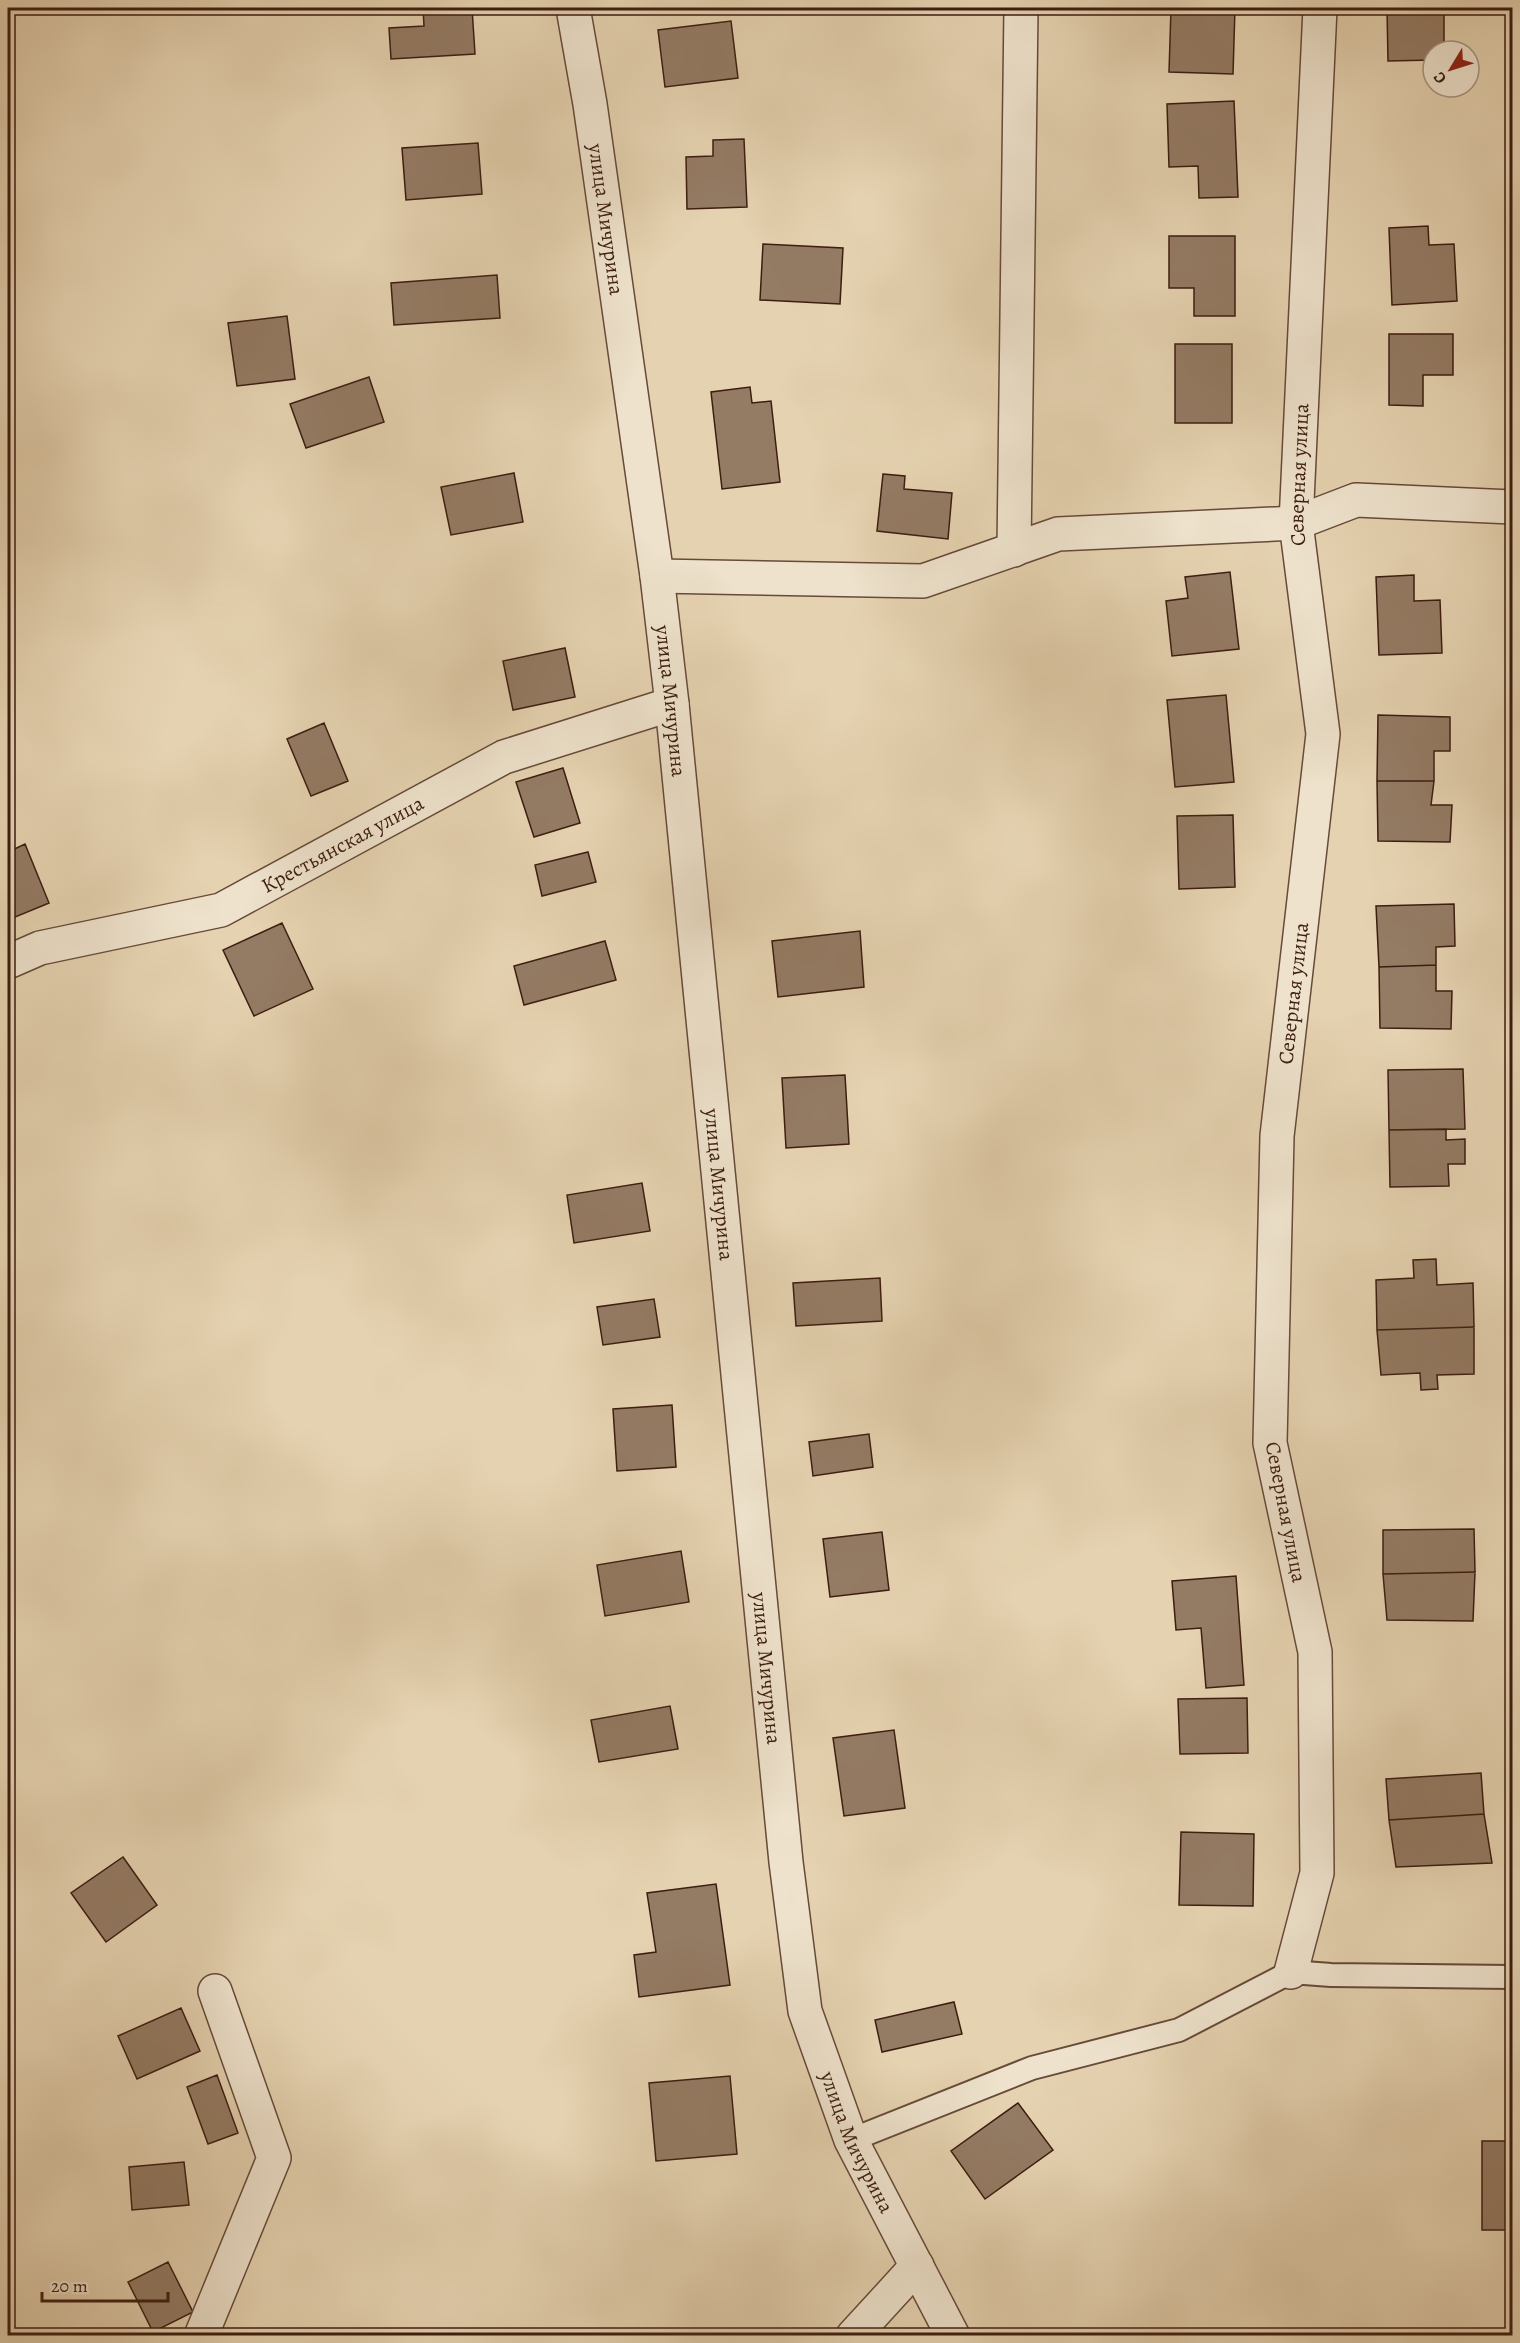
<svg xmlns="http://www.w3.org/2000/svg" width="1520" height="2343" viewBox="0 0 1520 2343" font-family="Alegreya,serif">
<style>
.building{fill:#947b64;stroke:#3d1d11;stroke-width:1.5}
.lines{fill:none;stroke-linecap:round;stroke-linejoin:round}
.service-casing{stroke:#674a39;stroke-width:26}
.minor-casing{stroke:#674a39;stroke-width:36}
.service{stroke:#eee2cc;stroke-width:22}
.minor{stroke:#eee2cc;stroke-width:33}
.labels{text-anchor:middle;stroke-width:6;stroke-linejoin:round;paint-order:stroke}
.street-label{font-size:21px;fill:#3d1d11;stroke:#eee2cc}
</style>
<rect width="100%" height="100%" fill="#e5d2b0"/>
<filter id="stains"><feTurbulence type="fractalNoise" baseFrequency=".00333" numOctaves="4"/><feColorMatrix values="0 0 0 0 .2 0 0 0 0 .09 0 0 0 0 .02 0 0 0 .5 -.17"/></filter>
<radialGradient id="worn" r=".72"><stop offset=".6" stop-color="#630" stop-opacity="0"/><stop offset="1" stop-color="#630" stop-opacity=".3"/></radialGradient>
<!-- building -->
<path class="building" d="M423,8h49l3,46 -84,5 -2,-31 35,-2z
M1171,8h64l-2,66 -64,-2z
M1387,8h57v43h-11v9l-45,1z
M731,21l7,57 -73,9 -7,-57z
M1234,101l4,96 -39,1 -1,-32 -29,1 -2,-63z
M744,139l3,68 -60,2 -1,-52 27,-1v-16z
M478,143l4,51 -76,6 -4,-52z
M1428,226l1,19 25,-1 3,57 -65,4 -3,-77z
M1169,236h66v80h-41v-28h-25z
M763,244l80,4 -3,56 -80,-4z
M497,275l3,43 -106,7 -3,-42z
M287,316l8,63 -58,7 -9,-63z
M1389,334h64v41h-30v31l-34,-1z
M1175,344h57v79h-57z
M369,377l15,45 -78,26 -16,-44z
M750,387l2,16 19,-2 9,81 -58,7 -11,-97z
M514,473l9,49 -72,13 -10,-48z
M883,474l22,2 -1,13 48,4 -4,46 -71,-8z
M1230,572l9,77 -67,7 -6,-55 22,-3 -3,-21z
M1414,575v26l26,-1 2,53 -63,2 -3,-78z
M565,648l10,49 -62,13 -10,-49z
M1226,695l8,87 -59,5 -8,-87z
M1378,715l72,2v34h-16v30h-57z
M324,723l24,58 -37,15 -24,-57z
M563,768l17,55 -46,14 -18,-55z
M1377,781h57l-3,24h21l-2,37 -72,-1z
M1233,815l2,72 -56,2 -2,-73z
M25,844l24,59 -41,17v-68z
M588,852l8,30 -54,14 -7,-31z
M1454,904l1,42 -19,1v18l-57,2 -3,-61z
M282,923l31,66 -59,27 -31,-66z
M860,931l4,56 -86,10 -6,-56z
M605,941l11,39 -92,25 -10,-39z
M1436,965v26h16l-1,38 -71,-1 -1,-61z
M1463,1069l2,60 -76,1 -1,-60z
M845,1075l4,69 -63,4 -4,-70z
M1446,1129v11l19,-1v25h-17l1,22 -59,1 -1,-57z
M642,1183l8,48 -76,12 -7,-48z
M1436,1259l1,26 36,-2 1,44 -97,3 -1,-50 38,-2 -1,-18z
M880,1278l2,43 -86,5 -3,-43z
M654,1299l6,38 -57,8 -6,-38z
M1474,1327v47l-37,1 1,14 -17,1 -1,-17 -39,2 -4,-45z
M672,1405l4,62 -59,4 -4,-62z
M869,1434l4,33 -60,9 -4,-34z
M1474,1529l1,43 -92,2v-44z
M882,1532l7,58 -59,7 -7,-58z
M681,1551l8,51 -84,14 -8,-51z
M1475,1572l-2,49 -86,-1 -4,-46z
M1236,1576l8,109 -38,3 -5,-60 -25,2 -4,-49z
M1247,1698l1,55 -68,1 -2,-55z
M670,1706l8,43 -79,13 -8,-42z
M894,1730l11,78 -61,8 -11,-78z
M1481,1773l3,41 -95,6 -3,-41z
M1484,1814l8,49 -96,4 -7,-47z
M1181,1832l73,2 -1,72 -74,-1z
M123,1857l34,48 -51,37 -35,-49z
M716,1884l14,101 -91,12 -5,-42 22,-3 -9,-59z
M954,2002l8,32 -80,18 -7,-32z
M181,2008l19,43 -63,28 -19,-43z
M217,2075l21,58 -30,11 -21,-57z
M730,2076l7,78 -81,7 -7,-78z
M1018,2103l35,47 -68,49 -34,-48z
M1482,2141h30v89h-30z
M184,2162l5,43 -57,5 -3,-43z
M168,2262l25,50 -40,20 -25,-50z"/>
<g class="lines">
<defs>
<path id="service" d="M851,2140l181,-72 147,-38 112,-58 40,3 181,2"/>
<g id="minor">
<path id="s1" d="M573,8l17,96 67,472 15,128 114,1158 19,149 46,129 102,196"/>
<path d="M1014,550l7,-542"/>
<path d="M657,576l266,5 135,-47 238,-11 60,-23 156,7"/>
<path id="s2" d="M8,962l32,-14 181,-38 283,-153 168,-53"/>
<path id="s3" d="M1291,1972l26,-99 -2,-221 -45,-209 7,-307 46,-402 -27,-211 24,-515"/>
<path d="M201,2336l73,-178 -59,-167"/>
<path d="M853,2336l64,-70"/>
</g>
</defs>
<!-- service casing -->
<use href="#service" class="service-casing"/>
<!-- minor casing -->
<use href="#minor" class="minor-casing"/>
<!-- service -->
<use href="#service" class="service"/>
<!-- minor -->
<use href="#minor" class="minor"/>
</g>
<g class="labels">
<!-- street labels -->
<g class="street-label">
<text dy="7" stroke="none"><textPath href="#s1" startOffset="214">улица Мичурина</textPath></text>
<text dy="7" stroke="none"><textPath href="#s3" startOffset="1510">Северная улица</textPath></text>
<text dy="7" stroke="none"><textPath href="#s1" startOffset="700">улица Мичурина</textPath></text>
<text dy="7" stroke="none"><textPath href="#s2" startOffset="358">Крестьянская улица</textPath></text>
<text dy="7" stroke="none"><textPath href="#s3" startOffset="988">Северная улица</textPath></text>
<text dy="7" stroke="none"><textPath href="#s1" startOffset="1186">улица Мичурина</textPath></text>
<text transform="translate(1286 1512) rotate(79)" y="7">Северная улица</text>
<text dy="7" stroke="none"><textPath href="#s1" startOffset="1672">улица Мичурина</textPath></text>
<text dy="7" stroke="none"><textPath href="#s1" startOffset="2158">улица Мичурина</textPath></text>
</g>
</g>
<!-- margin -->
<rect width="1520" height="2343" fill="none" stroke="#e5d2b0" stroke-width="30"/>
<rect x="9" y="9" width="1502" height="2325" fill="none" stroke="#3d1d11" stroke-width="3"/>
<rect x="15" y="15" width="1490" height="2313" fill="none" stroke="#3d1d11" stroke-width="1.5"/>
<!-- north arrow -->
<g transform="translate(1451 69) rotate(232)"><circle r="28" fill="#eee2cc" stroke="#a79381" stroke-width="1.5"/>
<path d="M0-4.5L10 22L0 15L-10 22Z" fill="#8f2418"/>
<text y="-9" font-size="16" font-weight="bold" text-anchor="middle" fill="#3d1d11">С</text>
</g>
<!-- scale -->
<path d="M42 2292v9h126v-9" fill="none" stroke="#3d1d11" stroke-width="3"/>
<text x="51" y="2292" font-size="18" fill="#3d1d11" stroke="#eee2cc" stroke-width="4.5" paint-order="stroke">20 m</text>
<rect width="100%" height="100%" filter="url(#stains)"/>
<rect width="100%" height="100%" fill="url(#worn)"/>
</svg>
